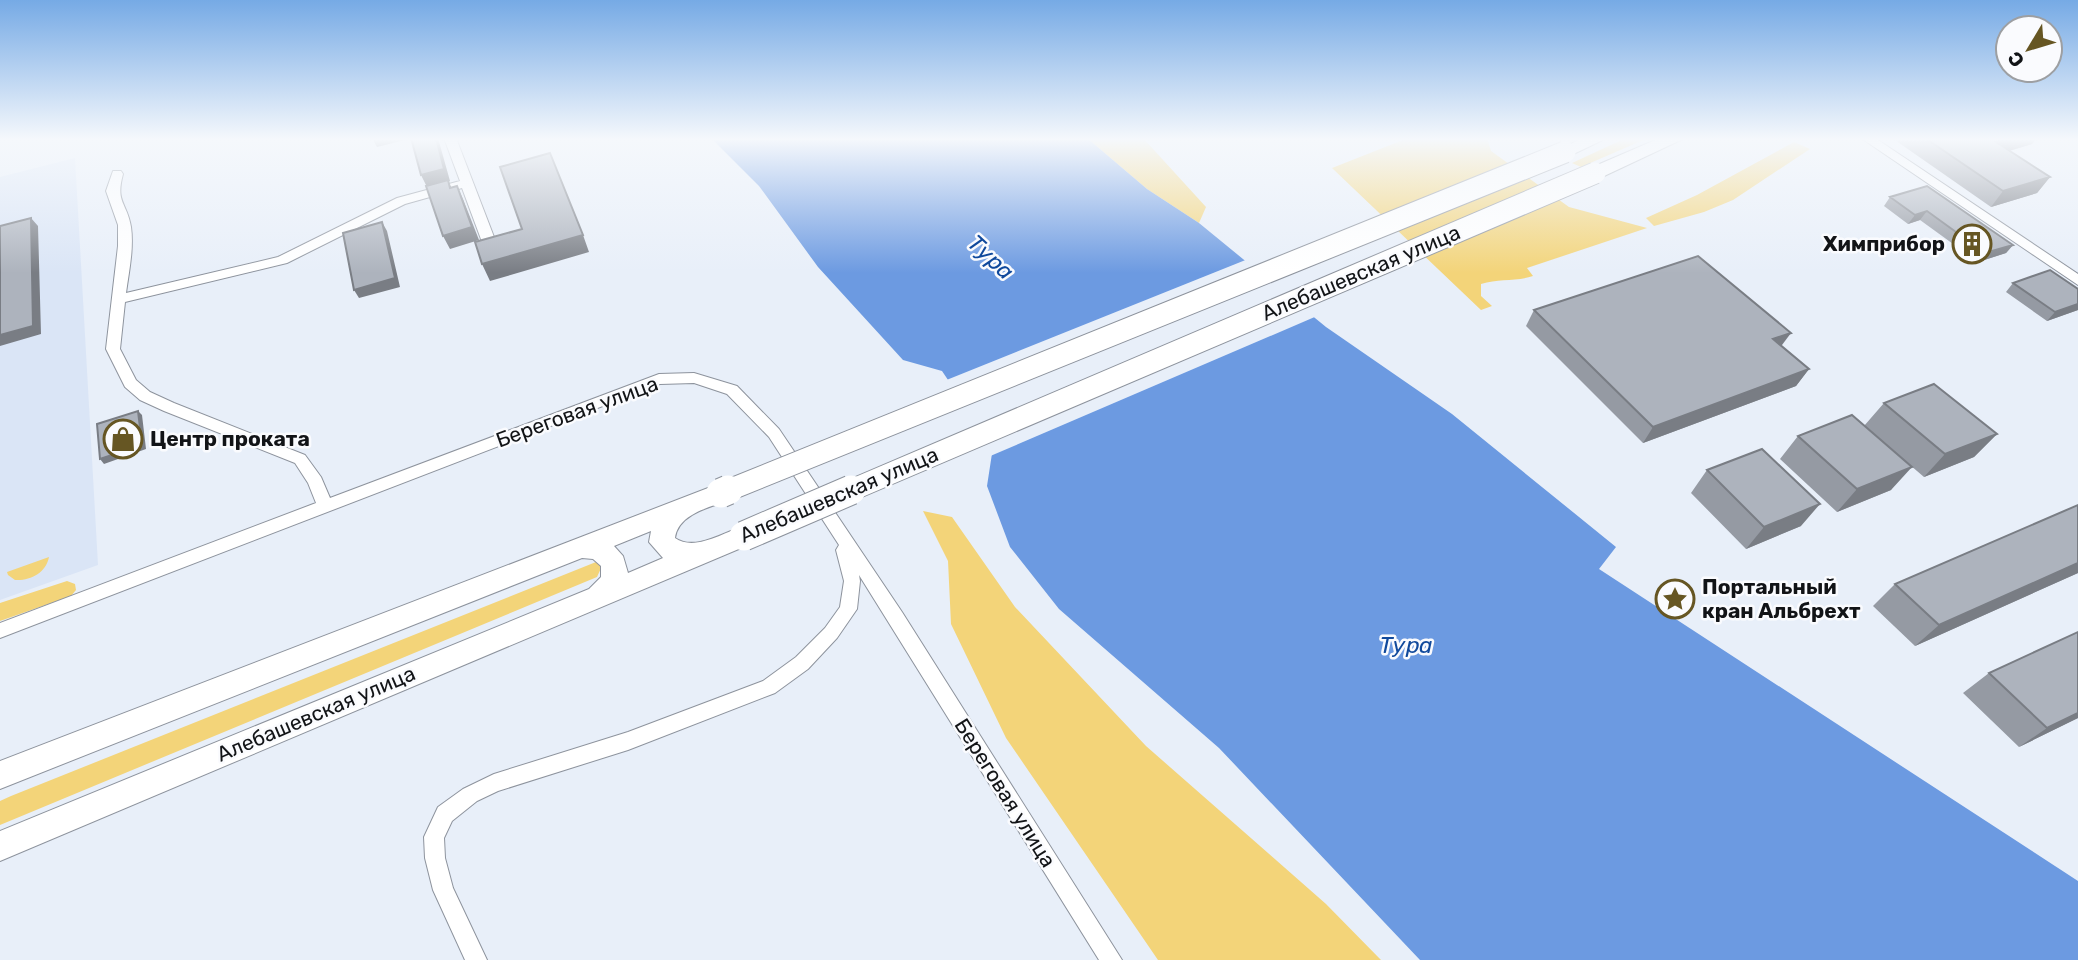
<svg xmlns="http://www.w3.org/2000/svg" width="2078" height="960" font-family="Rubik,sans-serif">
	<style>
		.built { fill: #dae5f6 }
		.green { fill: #f3d479 }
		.water { fill: #6c9ae1 }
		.pier { fill: #e8eff9 }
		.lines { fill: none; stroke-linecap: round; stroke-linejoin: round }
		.minor-casing { stroke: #8d939d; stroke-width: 2 }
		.primary-casing { stroke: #8d939d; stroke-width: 2 }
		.minor { fill: #fff; fill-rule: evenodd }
		.primary { fill: #fff; fill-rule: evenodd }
		.primary-bridge-far1-casing { stroke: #8d939d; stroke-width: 23; stroke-linecap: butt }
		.primary-bridge-casing { stroke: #8d939d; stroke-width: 31; stroke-linecap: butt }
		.primary-bridge-far1 { stroke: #fff; stroke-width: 21 }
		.primary-bridge { stroke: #fff; stroke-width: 29 }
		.wall { fill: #959aa3 }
		.shaded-wall { fill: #797d84 }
		.building { fill: #adb3bd; stroke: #797d84; stroke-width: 2 }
		.labels { text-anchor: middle; stroke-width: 5; stroke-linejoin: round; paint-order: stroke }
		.poi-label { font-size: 21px; font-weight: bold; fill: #121417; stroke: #fafbfe; text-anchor: start }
		.street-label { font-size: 21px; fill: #121417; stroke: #fafbfe }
		.water-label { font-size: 23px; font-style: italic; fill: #10499c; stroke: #fafbfe }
	</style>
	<rect width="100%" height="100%" fill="#e8eff9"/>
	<!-- built -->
	<path class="built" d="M75 158 98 565 0 600V177Z"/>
	<!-- green -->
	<path class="green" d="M1087 138H1143L1206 207 1199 223 1147 189Z
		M1408 138H1487L1491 151 1569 207 1647 228 1527 268 1533 276C1515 282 1499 278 1481 284V296L1492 306 1481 310 1332 168Z
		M1626 138H1648L1581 167 1572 163Z
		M1794 142 1810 149 1733 200 1704 212 1654 226 1646 218 1697 195Z
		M923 511 952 517 1015 607 1146 746 1326 904 1381 960H1158L1006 738 951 624 948 561Z
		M49 557C46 573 30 581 15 580L8 575 7 572Z
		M596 562 602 566 597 577 0 825V801L11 796Z
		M67 581 75 584 76 590 71 596 0 621V603Z"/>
	<!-- water -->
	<path class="water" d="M711 138H1087L1147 189 1199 223 1326 327 1452 414 1616 547 1599 569 2078 881V960H1420L1219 748 1059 609 1010 547 987 486 993 447 942 371 903 360 818 267 759 186Z"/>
	<!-- pier -->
	<path class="pier" d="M1248 259 1317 316 988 457 990 448 944 381Z"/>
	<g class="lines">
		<defs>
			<path id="minor" d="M444 138H456L499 250 497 253 492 254 485 250 462 188 405 204 287 263 125 302 120 349 136 380 150 392 174 403 305 455 321 477 330 498 659 374 694 373 737 386 779 429 902 612 1122 960H1099L859 575 860 581 857 609 837 638 808 669 775 693 628 750 498 791 477 801 452 821 444 838 445 858 453 888 487 960H465L433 890 425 858 424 837 438 807 463 789 494 774 628 732 763 681 796 657 825 628 840 607 844 581 836 550 839 545 769 437 727 394 694 383 660 384 0 638V623L316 503 308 483 295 463 164 411 140 400 125 387 106 349 118 246V225L106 191 113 171H121L123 174C115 203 127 202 131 227 134 248 129 271 126 293L278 257 397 198 460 181Z
				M1861 138H1875L2078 274V285Z"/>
			<path id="primary" d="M1582 138H1607L1565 158 1556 152Z
				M1660 138H1685L1602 177H1588L1585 173 1588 169Z
				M721 483 730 486 733 493 730 500C710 507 678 514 675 538 695 552 724 532 744 526L753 529 757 536 753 543 0 861V831L589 589 601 577V566L593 559 582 558 0 789V761ZM651 531 649 542 663 558 628 573 623 556 614 546Z"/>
		</defs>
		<!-- minor casing -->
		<use href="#minor" class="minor-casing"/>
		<!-- primary casing -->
		<use href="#primary" class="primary-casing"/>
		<!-- minor -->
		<use href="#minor" class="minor"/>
		<!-- primary -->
		<use href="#primary" class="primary"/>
		<defs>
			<path id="primary-bridge-far1" d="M724 492 1565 152
				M847 492 1595 173"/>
			<path id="primary-bridge" d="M721 493 728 490
				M744 536 851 490"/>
		</defs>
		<!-- primary-bridge-far1 casing -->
		<use href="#primary-bridge-far1" class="primary-bridge-far1-casing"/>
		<!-- primary-bridge casing -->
		<use href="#primary-bridge" class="primary-bridge-casing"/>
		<!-- primary-bridge-far1 -->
		<use href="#primary-bridge-far1" class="primary-bridge-far1"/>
		<!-- primary-bridge -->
		<use href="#primary-bridge" class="primary-bridge"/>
	</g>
	<!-- wall -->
	<path class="wall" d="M1892 138H2037L2032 144 2009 151 2050 177 2037 193 1991 207Z
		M1890 197 2013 245 2006 253 1978 262 1920 220 1908 224 1884 206Z
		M2013 283 2078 289V310L2047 321 2006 292Z
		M1534 310 1781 346 1809 369 1796 386 1643 443 1526 326Z
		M1884 403 1997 434 1974 457 1924 477 1903 459 1891 490 1837 512 1780 459 1798 436 1864 426Z
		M1707 470 1801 526 1746 549 1691 493Z
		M2078 505V573L1915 646 1873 606 1895 584Z
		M2078 632V718L2019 747 1963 693 1989 673Z"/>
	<!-- shaded-wall -->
	<path class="shaded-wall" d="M372 138H413L377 147Z
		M436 138H438L450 181H448L454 193 427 187 421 175Z
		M2011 138H2037L2032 144 1985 158 1996 142Z
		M2050 177 2037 193 1991 207 2003 191Z
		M457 186 463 199 479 240 450 249 443 236Z
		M1927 211 1920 220 1908 224 1915 215Z
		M31 218 38 226 41 334 0 346V335Z
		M382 222 387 231 400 287 359 298 354 290Z
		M583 235 589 252 490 281 482 264Z
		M2013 245 2006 253 1978 262 1985 253Z
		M2078 304V310L2047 321 2055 312Z
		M1791 333 1779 349 1773 339Z
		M1809 369 1796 386 1643 443 1653 427Z
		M138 411 142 415 146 449 104 464 100 459Z
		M1997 434 1974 457 1924 477 1945 454Z
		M1912 467 1891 490 1837 512 1857 489Z
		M1820 504 1801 526 1746 549 1764 527Z
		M2078 563V573L1915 646 1939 625Z
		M2078 713V718L2019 747 2047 728Z"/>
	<!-- building -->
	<path class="building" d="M411 138H436L444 169 421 175Z
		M1925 138H2011L1996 142 2050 177 2003 191Z
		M550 153 583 235 482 264 475 242 522 229 500 167Z
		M448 180 450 188 457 186 472 227 443 236 426 186Z
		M1927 186 2013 245 1985 253 1927 211 1915 215 1890 197Z
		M31 218 33 326 0 335V226Z
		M382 222 395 278 354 290 343 233Z
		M1698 256 1791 333 1773 339 1809 369 1653 427 1534 310Z
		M2050 270 2078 289V304L2055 312 2013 283Z
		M1934 384 1997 434 1945 454 1884 403Z
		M138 411 142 445 100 459 97 424Z
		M1852 415 1912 467 1857 489 1798 436Z
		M1762 449 1820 504 1764 527 1707 470Z
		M2078 505V563L1939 625 1895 584Z
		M2078 632V713L2047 728 1989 673Z"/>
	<!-- sky -->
	<linearGradient id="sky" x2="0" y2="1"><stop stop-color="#76aae5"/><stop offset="0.51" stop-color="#f5f8fc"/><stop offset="1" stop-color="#f5f8fc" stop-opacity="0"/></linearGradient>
	<rect width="2078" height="273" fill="url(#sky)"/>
	<!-- icons -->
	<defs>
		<symbol id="building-ring" viewBox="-11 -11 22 22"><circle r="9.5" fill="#fafbfe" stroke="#665623" stroke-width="1.5"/><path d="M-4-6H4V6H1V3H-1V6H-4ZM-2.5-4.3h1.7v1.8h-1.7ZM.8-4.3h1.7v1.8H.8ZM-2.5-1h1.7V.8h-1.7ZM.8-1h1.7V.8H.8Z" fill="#665623"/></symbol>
		<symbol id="shop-ring" viewBox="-11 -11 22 22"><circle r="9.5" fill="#fafbfe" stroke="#665623" stroke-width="1.5"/><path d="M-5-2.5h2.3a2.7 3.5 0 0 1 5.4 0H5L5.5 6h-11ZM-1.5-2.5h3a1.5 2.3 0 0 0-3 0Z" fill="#665623"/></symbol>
		<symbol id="sight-ring" viewBox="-11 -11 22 22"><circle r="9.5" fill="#fafbfe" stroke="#665623" stroke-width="1.5"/><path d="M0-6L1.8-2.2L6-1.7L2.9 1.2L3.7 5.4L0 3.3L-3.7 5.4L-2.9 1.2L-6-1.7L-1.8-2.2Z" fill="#665623"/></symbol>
	</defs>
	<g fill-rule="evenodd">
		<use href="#building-ring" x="1950" y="222" width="44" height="44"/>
		<use href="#shop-ring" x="101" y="417" width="44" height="44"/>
		<use href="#sight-ring" x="1653" y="577" width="44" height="44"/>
	</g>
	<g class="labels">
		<!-- poi labels -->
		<g class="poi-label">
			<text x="1945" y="251" text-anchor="end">Химприбор</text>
			<text x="150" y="446">Центр проката</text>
			<text x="1702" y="594">Портальный<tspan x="1702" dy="24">кран Альбрехт</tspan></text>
		</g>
		<!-- street labels -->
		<g class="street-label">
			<text transform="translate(1361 273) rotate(-23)" y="7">Алебашевская улица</text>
			<text transform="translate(577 412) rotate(-20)" y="7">Береговая улица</text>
			<text transform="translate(839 495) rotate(-23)" y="7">Алебашевская улица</text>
			<text transform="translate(316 714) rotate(-23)" y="7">Алебашевская улица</text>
			<text transform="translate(1005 793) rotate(58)" y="7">Береговая улица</text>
		</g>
		<!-- water labels -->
		<g class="water-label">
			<text transform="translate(991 257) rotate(43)" y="8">Тура</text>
			<text x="1406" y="653">Тура</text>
		</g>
	</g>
	<!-- north arrow -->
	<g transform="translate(2029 49) rotate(232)"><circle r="33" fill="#fafbfe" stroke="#9d9fa2" stroke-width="2"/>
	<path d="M0-5L12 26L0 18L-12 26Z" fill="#665623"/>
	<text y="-10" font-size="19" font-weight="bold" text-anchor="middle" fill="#121417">С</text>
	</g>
</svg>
